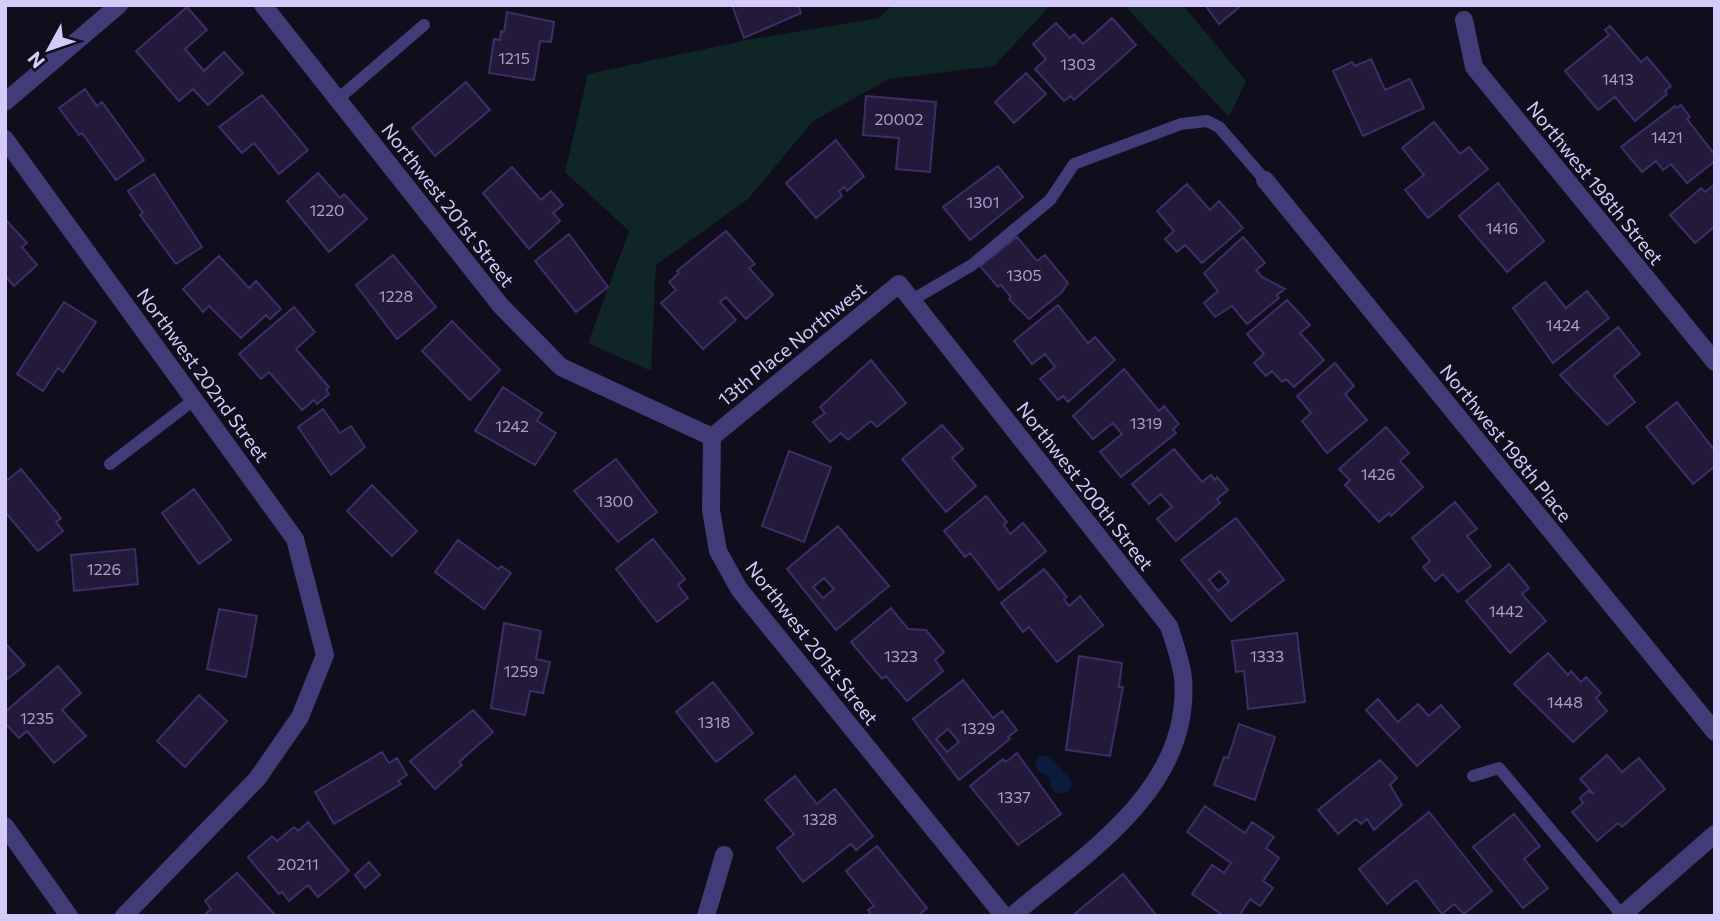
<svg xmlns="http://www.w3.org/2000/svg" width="1720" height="921" font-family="Commissioner,sans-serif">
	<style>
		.green { fill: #102525 }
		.water { fill: #0d1b3a }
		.building { fill: #231a3b; stroke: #3c2e66; stroke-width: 2; fill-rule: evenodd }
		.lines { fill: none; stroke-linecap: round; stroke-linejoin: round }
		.service { stroke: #413b78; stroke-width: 12 }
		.minor { stroke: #413b78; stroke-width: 18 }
		.tertiary { stroke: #413b78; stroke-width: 18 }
		.labels { text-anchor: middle; stroke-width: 7; stroke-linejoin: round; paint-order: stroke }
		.number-label { font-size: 16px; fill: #a89fcb }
		.street-label { font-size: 19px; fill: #d4cbfb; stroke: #100d1c }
	</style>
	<rect width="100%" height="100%" fill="#100d1c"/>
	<!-- green -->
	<path class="green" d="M893 5H1051L994 66 889 79 813 121 748 199 656 265 651 371 588 343 629 231 565 172 588 74 752 39 879 18Z
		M1124 5H1183L1246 81 1229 117Z"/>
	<!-- water -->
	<path class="water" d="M1039 756H1049L1070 778 1072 785 1066 793H1056L1052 790 1049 777 1038 771 1035 762Z"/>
	<!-- building -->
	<path class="building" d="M732 5H804L799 7 801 13 744 38Z
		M1205 5H1242L1219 24Z
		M187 7 207 30 185 49 204 71 224 52 243 73 208 105 193 89 179 101 136 51Z
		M507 12 554 22 551 42 540 41 534 80 489 73 494 39 500 40 501 31 504 32Z
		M1112 18 1136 45 1074 100 1071 96 1064 101 1035 69 1046 59 1033 44 1056 23 1070 38 1074 34 1083 44Z
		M1610 26 1641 62 1647 57 1671 86 1665 91 1667 94 1635 121 1615 97 1598 110 1565 71 1609 35 1605 30Z
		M1371 59 1385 90 1410 79 1424 108 1363 136 1333 71 1352 62 1355 66Z
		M1026 73 1046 94 1014 123 995 102Z
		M466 82 490 110 435 156 412 128Z
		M85 89 97 106 102 102 144 160 116 180 82 133 79 135 59 108Z
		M262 95 308 150 279 174 254 143 242 153 219 127Z
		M866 96 936 102 930 172 896 169 899 138 863 135Z
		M1681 105 1690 117 1687 119 1715 155V161L1687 183 1671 164 1663 170 1656 161 1642 172 1621 147 1675 106 1677 108Z
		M1434 122 1460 154 1469 147 1488 169 1428 218 1405 190 1424 175 1402 148Z
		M836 140 864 176 847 191 844 187 839 191 842 196 816 218 786 183Z
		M998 166 1023 197 970 240 943 207Z
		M512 167 541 200 551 191 563 205 553 213 560 221 529 249 483 193Z
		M318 173 340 198 344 194 367 219 329 252 287 201Z
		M154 174 202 247 176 264 140 215 143 213 128 191Z
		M1498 183 1544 241 1507 272 1459 216Z
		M1187 184 1210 210 1219 201 1243 228 1202 263 1185 245 1177 252 1165 239 1174 231 1157 211Z
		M1715 184V226L1695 243 1670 215 1701 188 1705 192Z
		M5 219 27 243 22 247 37 265 14 286 5 276Z
		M726 231 755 264 749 268 773 295 746 319 726 297 720 302 736 320 703 349 661 303 676 290 669 282 679 273 677 271Z
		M569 234 608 287 576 312 535 261Z
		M1017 237 1037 261 1045 255 1068 283 1062 292 1029 319 1009 299 1011 297 1001 285 998 287 980 266Z
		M1243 237 1265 263 1256 270 1262 277 1285 289 1277 295 1279 298 1247 324 1232 306 1215 317 1204 303 1218 291 1204 273Z
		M393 255 436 307 397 339 356 285Z
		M219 256 249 288 256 281 281 309 270 319 266 315 241 338 209 306 203 312 183 289Z
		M1545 282 1566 308 1587 291 1609 318 1553 363 1513 308Z
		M1287 300 1310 325 1300 333 1324 360 1294 387 1286 379 1282 382 1272 371 1266 376 1254 363 1264 354 1247 334Z
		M64 302 96 322 63 372 58 368 43 391 17 374Z
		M1058 305 1088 343 1095 337 1115 360 1068 402 1063 396 1058 400 1040 379 1055 367 1045 354 1032 364 1014 341Z
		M294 307 315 332 296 349 329 387 326 390 329 394 317 404 314 400 302 410 269 372 261 379 239 354Z
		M452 321 500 370 470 400 422 351Z
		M1618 327 1640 354 1614 376 1635 402 1607 425 1560 375Z
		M871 360 906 403 877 427 871 421 848 440 841 433 830 442 813 422 825 413 820 407Z
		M1335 363 1354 386 1345 394 1367 420 1327 453 1302 421 1311 413 1297 396Z
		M1124 369 1159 411 1164 406 1179 424 1173 429 1176 433 1121 477 1100 452 1122 434 1113 423 1093 439 1073 416Z
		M503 387 542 413 537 421 556 433 535 465 475 431Z
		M1677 402 1715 451V466L1693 484 1646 427Z
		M323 409 340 433 351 426 365 447 331 475 298 427Z
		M942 425 963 449 952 458 976 486 946 512 902 459Z
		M1386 427 1409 453 1400 461 1423 487 1391 516 1389 513 1379 522 1345 485 1350 480 1339 469Z
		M1174 449 1202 482 1211 475 1215 480 1217 477 1228 490 1217 499 1220 503 1176 541 1157 519 1172 507 1161 494 1149 504 1132 484Z
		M789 451 831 467 804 542 762 526Z
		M616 459 657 512 618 542 574 491Z
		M21 469 61 518 56 522 63 531 38 551 5 512V482Z
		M372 485 417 531 392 556 347 511Z
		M194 489 231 540 199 564 162 513Z
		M986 496 1007 522 1004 525 1010 534 1023 523 1046 551 999 590 970 553 965 557 944 531Z
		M1455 502 1477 529 1467 536 1491 566 1458 592 1443 574 1435 581 1423 567 1430 561 1412 538Z
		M1236 518 1284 580 1231 621 1181 560ZM1220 571 1229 582 1218 591 1209 580Z
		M838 526 889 586 836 630 787 569ZM824 578 834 589 823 598 813 587Z
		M653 539 685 579 678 585 688 598 657 622 616 569Z
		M458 540 498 569 501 566 511 573 484 609 435 572Z
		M135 549 138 584 74 591 71 555Z
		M1509 564 1529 588 1522 594 1546 621 1510 653 1466 601Z
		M1044 569 1067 597 1064 599 1069 606 1080 596 1103 625 1057 662 1029 627 1023 632 1001 603Z
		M891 608 908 629 926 630 944 652 935 660 943 671 907 701 886 676 882 679 851 642Z
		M219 609 257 616 246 677 207 669Z
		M504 623 541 631 536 659 550 662 543 693 530 691 525 715 491 708Z
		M1297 633 1305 702 1248 709 1244 671 1236 672 1232 641Z
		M5 643 25 665 5 681Z
		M1548 653 1568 675 1571 671 1581 682 1586 677 1601 693 1596 698 1607 711 1573 742 1514 684Z
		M1079 656 1122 663 1119 687H1123L1110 756 1066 750Z
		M58 666 81 693 62 710 86 736 54 763 27 731 19 738 5 723V712Z
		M963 680 993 718 1002 711 1017 730 1008 737 1010 739 959 780 913 719ZM948 729 959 742 947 752 936 739Z
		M713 682 753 733 716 762 676 712Z
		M199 695 227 721 185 767 157 741Z
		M1378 699 1398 722 1418 704 1429 716 1441 705 1460 727 1417 766 1366 710Z
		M473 710 493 732 459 762 462 765 435 789 410 761Z
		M1239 724 1275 737 1255 800 1214 785 1224 757 1228 758Z
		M382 752 389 763 397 758 407 775 398 781 401 784 334 824 315 792Z
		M1017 753 1061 814 1018 845 970 786 1003 759 1006 762Z
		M1607 755 1622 772 1639 758 1665 789 1622 827 1618 823 1597 841 1572 812 1583 803 1580 798 1588 791 1594 794 1580 779Z
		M1380 760 1397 778 1390 785 1402 805 1374 830 1367 819 1361 824 1356 819 1338 834 1318 810Z
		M795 776 817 804 835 789 873 836 856 850 851 844 803 882 777 848 794 834 765 800Z
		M1205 806 1245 833 1252 822 1274 837 1266 848 1279 858 1263 881 1273 888 1260 906 1250 899 1239 916H1224L1192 894 1212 865 1224 873 1231 863 1187 832Z
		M1429 812 1492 891 1464 914 1454 904 1442 914 1416 880 1387 904 1359 869Z
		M1514 814 1540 846 1524 859 1548 888 1523 908 1473 847Z
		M308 822 349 871 318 897 308 885 289 901 282 892 279 894 248 857 272 836 277 841 294 827 298 831Z
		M877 846 927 908 918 916H872L868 910 874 906 846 871Z
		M369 862 380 875 365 888 355 875Z
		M237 873 276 916H203L211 909 205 901Z
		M1123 874 1157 916H1072Z"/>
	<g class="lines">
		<!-- service -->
		<path class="service" d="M338 99 424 25
			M912 300 972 265 1050 200 1074 164 1181 124 1207 121 1219 127 1265 180
			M110 464 195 399
			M1473 776 1499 768 1622 915"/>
		<!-- minor -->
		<path class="minor" d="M263 5 501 306 561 367 712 437 711 510 718 551 739 589 1004 916
			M1464 20 1474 67 1715 362
			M5 102 119 5
			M5 139 295 539 325 655 300 717 257 779 124 916
			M1265 180 1715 732
			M712 437 899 284 1169 626C1174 642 1181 661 1183 678 1192 789 1086 853 1012 916
			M5 826 69 916
			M706 916 724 855"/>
		<!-- tertiary -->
		<path class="tertiary" d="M1621 916 1715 834"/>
	</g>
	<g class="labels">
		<!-- number labels -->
		<g class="number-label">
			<text x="514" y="64">1215</text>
			<text x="1078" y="70">1303</text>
			<text x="1618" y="85">1413</text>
			<text x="899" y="125">20002</text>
			<text x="1667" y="143">1421</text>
			<text x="983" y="208">1301</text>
			<text x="327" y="216">1220</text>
			<text x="1502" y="234">1416</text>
			<text x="1024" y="281">1305</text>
			<text x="396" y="302">1228</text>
			<text x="1563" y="331">1424</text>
			<text x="1146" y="429">1319</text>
			<text x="512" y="432">1242</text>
			<text x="1378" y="480">1426</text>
			<text x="615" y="507">1300</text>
			<text x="104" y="575">1226</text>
			<text x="1506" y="617">1442</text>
			<text x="901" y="662">1323</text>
			<text x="1267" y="662">1333</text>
			<text x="521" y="677">1259</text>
			<text x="1565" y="708">1448</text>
			<text x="37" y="724">1235</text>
			<text x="714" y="728">1318</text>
			<text x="978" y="734">1329</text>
			<text x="1014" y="803">1337</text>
			<text x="820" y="825">1328</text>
			<text x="298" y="870">20211</text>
		</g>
		<!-- street labels -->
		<g class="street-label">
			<text transform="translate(1595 183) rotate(51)" y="7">Northwest 198th Street</text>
			<text transform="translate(448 205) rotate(52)" y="7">Northwest 201st Street</text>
			<text transform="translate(792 344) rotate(-39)" y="7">13th Place Northwest</text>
			<text transform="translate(203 375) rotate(54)" y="7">Northwest 202nd Street</text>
			<text transform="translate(1506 443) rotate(51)" y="7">Northwest 198th Place</text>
			<text transform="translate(1085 486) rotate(52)" y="7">Northwest 200th Street</text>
			<text transform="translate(812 643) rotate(52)" y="7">Northwest 201st Street</text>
		</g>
	</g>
	<!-- border -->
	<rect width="1720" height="921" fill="none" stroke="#d4cbfb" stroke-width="14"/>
	<!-- north arrow -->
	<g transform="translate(49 49) rotate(230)" stroke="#100d1c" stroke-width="5" paint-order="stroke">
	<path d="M0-5L12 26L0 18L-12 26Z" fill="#d4cbfb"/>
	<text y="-10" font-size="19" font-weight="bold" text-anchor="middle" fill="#d4cbfb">N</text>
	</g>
</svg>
